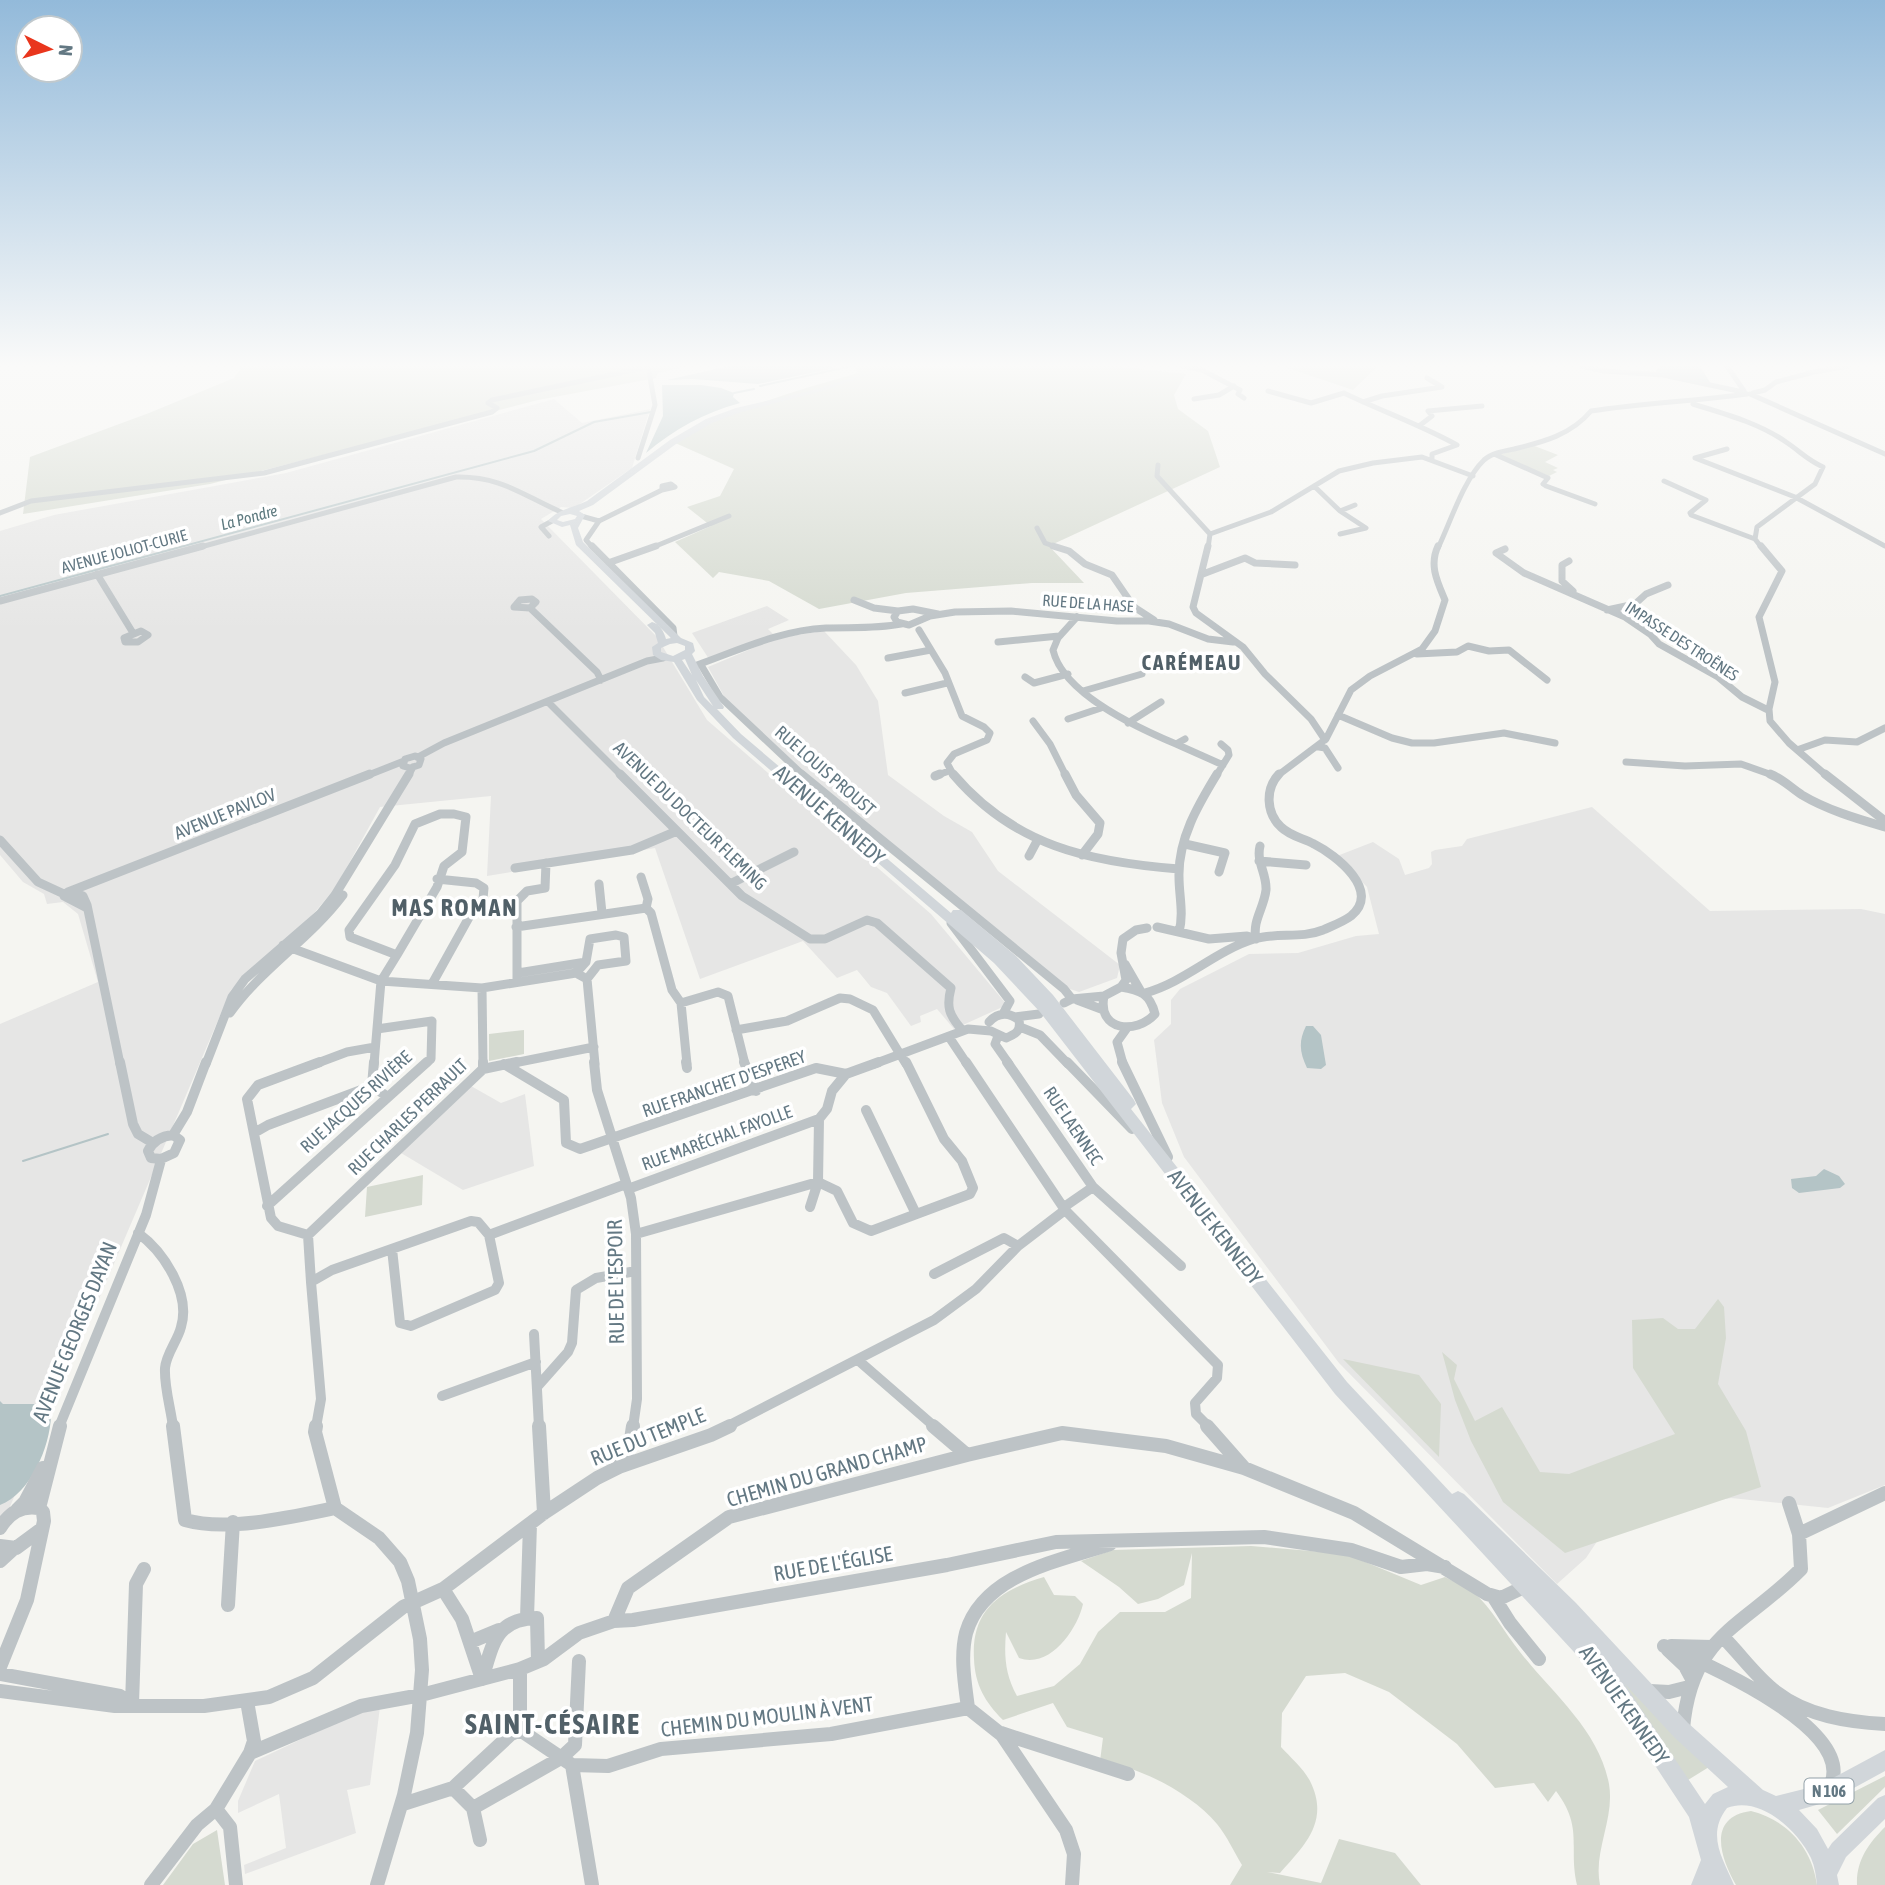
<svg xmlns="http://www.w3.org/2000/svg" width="1885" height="1885" font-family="'Asap Condensed',sans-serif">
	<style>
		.built { fill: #e6e6e5 }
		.green { fill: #d5dad0 }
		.water { fill: #b4c4c6 }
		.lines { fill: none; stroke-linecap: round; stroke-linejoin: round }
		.stream { stroke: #b4c4c6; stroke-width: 2 }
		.minor-far4 { stroke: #bdc3c6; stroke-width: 5 }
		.minor-far3 { stroke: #bdc3c6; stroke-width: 7 }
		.minor-far2 { stroke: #bdc3c6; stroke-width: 9 }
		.minor-far1 { stroke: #bdc3c6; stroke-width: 10 }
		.minor { stroke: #bdc3c6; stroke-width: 14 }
		.major { fill: #d1d6da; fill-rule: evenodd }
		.labels { text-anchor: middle; stroke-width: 7; stroke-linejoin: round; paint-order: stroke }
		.far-water-label { font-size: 16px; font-style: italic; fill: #5f7b80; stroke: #fff }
		.far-street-label { font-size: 16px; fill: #637883; stroke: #fff }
		.shield { fill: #fff; stroke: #92a0a8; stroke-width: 2 }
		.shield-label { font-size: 16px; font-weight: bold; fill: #637883 }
		.street-label { font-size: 18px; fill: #637883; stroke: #fff }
		.far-district-label { font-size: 21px; font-weight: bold; letter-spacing: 2px; fill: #516068; stroke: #fff }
		.near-street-label { font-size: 21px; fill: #637883; stroke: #fff }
		.district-label { font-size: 24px; font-weight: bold; letter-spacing: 2px; fill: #516068; stroke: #fff }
		.near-district-label { font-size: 28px; font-weight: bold; letter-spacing: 2px; fill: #516068; stroke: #fff }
	</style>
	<rect width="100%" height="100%" fill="#f5f5f1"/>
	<!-- built -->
	<path class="built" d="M554 399 582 423 650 409 632 468 574 508 561 507 541 519 657 637 707 720 931 914 1007 1005 954 1029 937 1009 920 1016 921 1022 911 1026 887 993 871 987 857 970 837 978 803 941 700 979 655 848 487 876 491 796 380 807 336 887 315 912 231 990 0 1530V1024L98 982 78 914 63 902 47 904 44 894 23 882 0 855V531L54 515 286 473Z
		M767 606 789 620 768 629 773 634 709 659 692 633Z
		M824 631 856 665 878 701 888 775 944 816 972 832 998 871 1120 965 1117 978 1079 992 1067 988 789 760 725 698 708 667 777 638Z
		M1592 807 1710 911 1861 909 1885 914V1485L1828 1508 1731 1498 1612 1519 1586 1558 1557 1584 1339 1363 1184 1157 1162 1103 1154 1040 1171 1024V1000L1180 989 1249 954 1298 953 1356 936 1379 934 1367 887 1337 856 1373 842 1399 859 1405 875 1429 868 1432 864 1431 852 1435 850 1462 846 1467 839Z
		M471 1086 501 1103 525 1094 534 1166 463 1190 401 1153Z
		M380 1707 370 1785 347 1790 356 1833 245 1874 244 1865 286 1848 279 1794 238 1813V1801L255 1761 361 1711Z"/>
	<!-- green -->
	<path class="green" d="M242 366H688L658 373 656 378 538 400 210 484 23 514 30 457 149 413 234 378Z
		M853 366H1113L1186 374 1174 395 1178 409 1208 431 1220 467 1049 546 1084 583H1032L906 593 819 609 769 581 719 572 713 578 675 542 711 526 687 507 720 496 734 469 673 442C732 409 794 391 858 373Z
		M1282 366H1378L1353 390Z
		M1532 445 1558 455 1545 462 1558 468 1553 470 1557 472 1549 476 1498 455Z
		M524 1030V1054L489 1061V1034Z
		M423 1175 422 1205 365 1217 367 1187Z
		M1718 1299 1724 1307 1726 1338 1718 1384 1746 1431 1761 1487 1565 1553 1503 1502 1471 1441 1455 1400 1442 1352 1457 1365 1454 1379 1475 1421 1502 1407 1540 1472 1569 1474 1675 1434 1633 1368 1632 1320 1663 1318 1678 1329H1695Z
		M1343 1359 1419 1375 1441 1404 1439 1457Z
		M1251 1546 1346 1554 1421 1585 1445 1577C1454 1582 1465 1586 1473 1592 1492 1608 1504 1632 1520 1652 1552 1693 1599 1730 1609 1784 1615 1819 1593 1851 1600 1885H1577C1568 1847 1584 1828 1556 1791L1548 1802 1534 1783 1495 1788 1457 1744 1389 1692 1345 1673 1306 1676 1282 1713 1281 1747C1290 1757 1304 1769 1310 1781 1330 1821 1305 1845 1280 1873L1267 1872 1321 1883 1339 1839 1395 1853 1421 1885H1230L1242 1865C1234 1852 1227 1836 1217 1824 1191 1793 1140 1767 1100 1761L1103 1738 1067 1727 1053 1703 1003 1720C985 1702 975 1685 974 1659 971 1610 1000 1590 1044 1577L1054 1595 1075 1596 1083 1604C1077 1630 1050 1669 1019 1658L1006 1632C1004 1656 1005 1674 1017 1696L1054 1686 1080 1664 1098 1632 1120 1612H1165L1191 1598 1192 1553 1184 1585 1158 1599 1138 1604 1119 1587 1081 1561 1113 1550Z
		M1576 1625 1709 1767 1688 1780Z
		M1885 1776V1787L1837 1834 1818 1810Z
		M1751 1811C1787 1820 1812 1848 1817 1885H1736C1720 1857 1707 1817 1751 1811Z
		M1885 1827V1885H1857C1856 1861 1868 1844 1885 1827Z
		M217 1830 225 1885H163L193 1844Z"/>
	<!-- water -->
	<path class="water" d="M729 366H830L835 368 758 384 693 379 667 380Z
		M1662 366H1700L1711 384 1655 371Z
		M662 385H701L721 388 734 393 733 397 740 403C703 413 675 429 646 453L663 416Z
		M1306 1026H1313L1321 1035 1326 1065 1321 1069 1307 1068C1300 1053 1298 1042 1306 1026Z
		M1824 1169 1839 1176 1845 1184 1840 1188 1799 1193 1792 1188 1791 1179 1816 1176Z
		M0 1401 3 1404H38L44 1409 43 1416H51C50 1447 30 1494 0 1505Z"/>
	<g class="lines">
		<!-- stream -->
		<path class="stream" d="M760 386 852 366
			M734 393 754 389
			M0 596 534 451 594 422 651 412
			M23 1161 108 1134"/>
		<!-- minor-far4 -->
		<path class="minor-far4" d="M1183 366 1202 370 1240 390 1238 394 1244 398
			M1581 366 1604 371 1663 375 1743 392
			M1727 366 1744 391
			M1808 373 1849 366
			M1268 391 1311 403 1344 393C1381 411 1421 425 1457 445L1432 454V459
			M1753 393 1765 390 1776 382 1814 372
			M1750 394 1885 454
			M1194 399 1219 395 1234 386
			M1363 402 1382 396 1442 387 1427 378
			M1693 404C1725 414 1759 423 1786 442 1801 452 1806 459 1823 467L1815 484 1757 527 1755 539 1762 548
			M1419 426 1432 416 1428 411 1482 406
			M1727 449 1695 458 1795 497 1885 546
			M1494 454 1548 478 1543 484 1546 486 1595 504
			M638 458 655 405 648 366
			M1158 465 1157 476 1210 534
			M1664 481 1706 500 1690 513 1691 515 1755 539
			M671 484 675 487 662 490V486Z
			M1314 486 1340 511 1355 505
			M1340 511 1366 528 1340 534
			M0 513 31 501 264 473 492 412 497 408 488 403 492 400 648 367
			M581 516 599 521 662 490
			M1037 528 1045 543 1059 548
			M549 536 541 527 552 521
			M197 548 456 477C501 476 522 495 561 512
			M593 548 586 540 599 521
			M651 548 729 516
			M1208 548 1210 534 1271 512 1339 471 1373 463 1422 457 1473 476
			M1438 548C1450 523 1464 479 1484 460 1492 453 1504 451 1514 449 1543 442 1571 435 1591 411 1643 403 1695 401 1747 394"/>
		<!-- minor-far3 -->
		<path class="minor-far3" d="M592 546 673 628 674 636
			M1053 546 1069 551 1085 564 1112 575 1134 607 1154 620
			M1208 546 1193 607 1196 613 1243 647 1265 674 1311 719 1325 740
			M1761 546 1782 571 1759 617 1775 682 1769 709 1770 721 1789 743 1827 776
			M1505 549 1496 553 1524 573 1625 617 1650 634 1659 644 1718 677 1742 697 1768 710
			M1569 561 1562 565V581L1573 591
			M608 563 656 546
			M97 574 133 633
			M1203 574 1245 558 1255 563 1295 565
			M532 599 536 602 530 608 514 607 520 600Z
			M854 600 874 608 898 611
			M0 601 203 546
			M530 608 597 672 601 680
			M1607 610 1635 604 1646 594 1668 585
			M938 614 913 609 898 611 894 617 897 622 909 625 930 616 955 612 1011 611 1117 621H1149L1169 624 1208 639 1233 642
			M1077 617 1058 638 1053 650C1063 694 1138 728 1176 744L1185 739
			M919 630 945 673 962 716 984 727 990 733 987 740 954 754 947 763 954 776
			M141 631 148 635 138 642H125L124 638Z
			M998 642 1059 636
			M1417 654 1457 652 1468 646 1489 651 1509 650 1547 680
			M888 658 931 650
			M697 665C739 650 781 630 826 628 852 627 875 629 901 624
			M701 665 720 697 804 776
			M1025 677 1034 683 1068 674
			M1083 691 1142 674
			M905 693 947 683
			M548 702 622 776
			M1338 715 1392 738 1412 743H1434L1504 733 1555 743
			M1068 719 1101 708
			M1033 721 1050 744 1066 776
			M1128 723 1161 702
			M1176 744 1223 765
			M1319 747 1325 748 1338 768
			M1797 750 1825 740 1857 742 1885 728
			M415 756 421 759 419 765 410 768 403 766 405 759Z
			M418 757 444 743 647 661 663 658
			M1626 762 1685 766 1741 764 1775 776
			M366 776 404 761
			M408 776 413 767
			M935 776 949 771
			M1216 776 1229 755 1228 750 1221 744
			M1277 776 1326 739 1351 690 1370 676 1422 649 1435 631 1445 600C1437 581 1429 565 1438 546"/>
		<!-- minor-far2 -->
		<path class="minor-far2" d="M620 774 742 896 810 939H825L867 920 877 923 951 988C946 1007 949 1015 962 1030
			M801 774 1064 989 1072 999
			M953 774C1014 846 1089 862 1179 869
			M1065 774 1076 795 1100 823 1098 834 1082 855
			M1770 774C1783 779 1791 788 1802 795 1827 810 1858 819 1885 827
			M1825 774 1885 821
			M935 776 940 774
			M440 814H454L466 817 462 852 444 866 437 887 397 955 350 937 349 930 395 865 415 824Z
			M0 840 38 882 64 894
			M1185 844 1225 853 1219 872
			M1029 856 1037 841
			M1259 861 1306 865
			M515 868 632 850 677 831
			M641 877 648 899 646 908
			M437 879 476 883 484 888 483 899 472 912
			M599 884 602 913
			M730 884 794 852
			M72 892 83 896 87 905 120 1064
			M64 896 68 892 370 774
			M64 896 87 908
			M951 923 1010 1001 1003 1014
			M516 927 646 908 651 913 672 990 681 1003 687 1064
			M1157 927 1209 939 1247 936 1254 938
			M1179 932C1184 913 1179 896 1179 877 1178 839 1198 805 1217 774
			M1256 939C1252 921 1264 908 1266 890 1267 874 1256 862 1260 846
			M283 945 381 981 482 988 576 973 587 979 595 1064
			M1125 964 1140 990
			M518 973 586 962
			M576 973 586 962 590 939 616 935 624 937 626 961 598 965 587 979
			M517 982V901L527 891 545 888 546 863
			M432 984 472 912 517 907
			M1121 987C1141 990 1150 994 1155 1014 1136 1035 1097 1031 1104 996Z
			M1121 987 1126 980 1121 953 1123 939 1136 930 1147 928
			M482 988 483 1064
			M1145 993C1185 982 1215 951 1254 939 1277 932 1301 939 1323 930 1332 926 1343 922 1351 916 1382 891 1336 855 1314 844 1303 838 1290 836 1281 827 1266 813 1265 789 1279 774
			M1077 1000 1101 1009
			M681 1003 718 992 728 996 745 1064
			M1064 1003 1072 999 1104 996
			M230 1013C262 968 310 939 343 895
			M1015 1017 1039 1014
			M1020 1027 1040 1035 1068 1064
			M377 1029 432 1021 431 1059 425 1064
			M736 1030 787 1021 840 998 850 999 873 1010 906 1064
			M998 1036 995 1044 1009 1064
			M949 1037 967 1064
			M206 1064 232 997 245 979 320 914 335 895 409 774
			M315 1064 347 1052 375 1047
			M374 1064 381 981 397 955
			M509 1064 594 1047
			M874 1064 968 1029 991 1031 1006 1038C1016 1034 1021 1031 1019 1020 1009 1012 998 1012 989 1022
			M1123 1064 1117 1042 1127 1028"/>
		<!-- minor-far1 -->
		<path class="minor-far1" d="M120 1062 133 1124 138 1134 153 1143
			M374 1062 372 1086 388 1097
			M483 1062V1069
			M594 1062 597 1090 631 1198 636 1234 637 1399 633 1427
			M686 1062 687 1068
			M744 1062 756 1091
			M966 1062 1065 1210 1218 1365 1217 1378 1195 1403 1196 1414 1209 1427
			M1007 1062 1093 1187 1181 1266
			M1067 1062 1132 1129
			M1122 1062 1168 1157
			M504 1064 564 1100 566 1143 580 1149 816 1068 846 1074
			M866 1110 916 1214
			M254 1133 268 1125 372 1086
			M173 1135 187 1112 206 1062
			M173 1135 180 1140 174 1153 161 1159 151 1158 148 1151C153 1141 161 1136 173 1135Z
			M628 1189 819 1119
			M267 1206 427 1062
			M810 1207 818 1182 819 1119 827 1109 832 1091 846 1074 879 1062
			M1064 1207 1093 1187
			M138 1233C164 1252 191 1294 181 1327 178 1340 166 1354 165 1368 164 1387 171 1409 173 1427
			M636 1234 818 1182 837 1191 853 1223 871 1231 970 1194 973 1188 962 1161 944 1139 906 1062
			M308 1235 278 1226 271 1218 247 1099 258 1085 320 1062
			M392 1249 400 1323 411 1326 495 1290 499 1283 489 1235
			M934 1274 1004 1238 1018 1246
			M311 1282 308 1235 483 1069 517 1062
			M534 1334 539 1427
			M859 1361 935 1427
			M537 1387 568 1352 572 1343 576 1290 596 1278 636 1271
			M442 1396 536 1362
			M59 1427 146 1215 161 1160
			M316 1427 321 1399 311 1282 332 1270 471 1221 478 1222 489 1235 626 1184
			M726 1427 934 1320 976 1289 1018 1246 1065 1210"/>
		<!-- minor -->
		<path class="minor" d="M173 1426 185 1520C227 1532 292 1517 335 1508L379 1538 400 1562 408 1581 420 1639 422 1670 417 1733 404 1795 377 1885
			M316 1426 315 1432 335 1508
			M539 1426 544 1513
			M933 1426 967 1455 1062 1433 1166 1446 1244 1468 1354 1513 1487 1594 1501 1598 1526 1586
			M1207 1426 1244 1468
			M619 1467 630 1446 633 1426
			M39 1508 60 1426
			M17 1510 25 1502 43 1468
			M0 1528C9 1513 21 1505 39 1508
			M1799 1534 1885 1493
			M0 1546 16 1548 39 1531
			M0 1561 12 1550
			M443 1589 462 1619 482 1679
			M1493 1596 1510 1623 1539 1659
			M228 1605 233 1522
			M527 1618 530 1524
			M614 1621 628 1588 729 1517 967 1455
			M1723 1637C1741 1655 1756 1677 1776 1692 1807 1716 1848 1722 1885 1724
			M470 1642 499 1630
			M1664 1646C1702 1662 1862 1730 1829 1788
			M1671 1646 1712 1647
			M1668 1650 1685 1666 1692 1679
			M0 1667 27 1600 44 1521 43 1512 39 1508
			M0 1674 120 1696 132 1704
			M482 1679C493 1644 495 1619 537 1618L538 1661
			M0 1691 115 1706H204L269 1697 313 1678 403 1607 443 1589 544 1513 597 1478 619 1467 711 1435 730 1426
			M1650 1691 1669 1692 1689 1687
			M132 1704 136 1584 144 1569
			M1683 1729C1691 1634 1744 1627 1801 1569L1799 1534 1789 1503
			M520 1730 572 1765 592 1885
			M1001 1733 1128 1774
			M250 1753 361 1706 421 1695 520 1669 544 1659 579 1633 614 1621 633 1620 947 1565 1056 1542 1264 1537 1351 1550 1401 1567 1427 1564 1445 1567
			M572 1765 608 1766 661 1749 831 1734 968 1708
			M453 1788 473 1808 480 1840
			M403 1804 453 1788 511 1734 520 1730V1669
			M473 1808 561 1758 575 1745 579 1661
			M216 1809 230 1827 236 1885
			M151 1885 197 1825 216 1809 250 1753 254 1741 247 1701
			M1072 1885 1074 1854 1066 1830 1002 1735 968 1708C965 1684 960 1657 966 1633 983 1574 1059 1561 1110 1544"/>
		<!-- major -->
		<path class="major" d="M887 366H896L822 391 741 412 712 423 676 444 593 505 579 511 585 515 578 528 583 542 681 638 693 643 695 651 692 654 703 676 724 707 723 709H717L741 734 951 913 953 910H961L1016 956 1053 995 1134 1100 1136 1104 1131 1109 1347 1382 1452 1494 1458 1491 1464 1494 1576 1603 1688 1723 1763 1790 1776 1796 1820 1785 1885 1750V1771L1830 1801 1799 1810 1817 1829 1828 1849 1832 1843 1878 1798 1885 1795V1819L1846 1857 1837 1875 1839 1885H1817C1816 1876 1815 1867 1811 1858 1798 1831 1760 1795 1727 1808 1706 1835 1723 1859 1734 1885H1691L1701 1860 1689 1817 1606 1691 1586 1665 1335 1394 1040 1012 994 963 733 738 697 700 674 662 661 660 653 655 652 647 658 643 655 633 647 625 652 622C660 624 664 632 666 639L671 638 576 545 570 525 562 527 548 521C558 509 573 508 587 501L670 440 706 419 736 408 818 389ZM570 514 577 516 575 519 563 522 557 520 561 516ZM677 643 685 646V650L673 656 661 652V648L670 644ZM685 659 692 675 682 660ZM696 680 713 706 704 697ZM1624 1683 1674 1737 1728 1787 1713 1794 1705 1804Z"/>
	</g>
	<!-- sky -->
	<linearGradient id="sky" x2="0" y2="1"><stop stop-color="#93bada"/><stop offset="0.58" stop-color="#fafaf9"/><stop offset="1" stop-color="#fafaf9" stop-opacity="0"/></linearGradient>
	<rect width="1885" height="630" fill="url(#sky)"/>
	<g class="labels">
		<!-- far-water labels -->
		<g class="far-water-label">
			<text transform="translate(249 517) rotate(-15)" y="6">La Pondre</text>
		</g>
		<!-- far-street labels -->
		<g class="far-street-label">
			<text transform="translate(124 551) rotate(-15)" y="6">AVENUE JOLIOT-CURIE</text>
			<text transform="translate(1088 603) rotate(4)" y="6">RUE DE LA HASE</text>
			<text transform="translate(1682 641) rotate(33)" y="6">IMPASSE DES TROËNES</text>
		</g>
		<!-- shield labels -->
		<rect class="shield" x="1804.5" y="1778.5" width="49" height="25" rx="5"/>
		<g class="shield-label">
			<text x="1829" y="1797">N 106</text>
		</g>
		<!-- street labels -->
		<g class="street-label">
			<text transform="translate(825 771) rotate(41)" y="6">RUE LOUIS PROUST</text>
			<text transform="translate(225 814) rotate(-22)" y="6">AVENUE PAVLOV</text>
			<text transform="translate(690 816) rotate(44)" y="6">AVENUE DU DOCTEUR FLEMING</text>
			<text transform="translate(724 1084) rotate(-19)" y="6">RUE FRANCHET D'ESPEREY</text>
			<text transform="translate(356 1102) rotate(-42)" y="6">RUE JACQUES RIVIÈRE</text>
			<text transform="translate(408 1117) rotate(-44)" y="6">RUE CHARLES PERRAULT</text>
			<text transform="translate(1073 1126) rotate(56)" y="6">RUE LAENNEC</text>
			<text transform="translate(717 1138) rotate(-20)" y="6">RUE MARÉCHAL FAYOLLE</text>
		</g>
		<!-- far-district labels -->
		<g class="far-district-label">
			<text x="1192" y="670">CARÉMEAU</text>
		</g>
		<!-- near-street labels -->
		<g class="near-street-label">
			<text transform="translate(829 815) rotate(41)" y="7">AVENUE KENNEDY</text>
			<text transform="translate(1215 1227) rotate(52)" y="7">AVENUE KENNEDY</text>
			<text transform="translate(616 1282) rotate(-91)" y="7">RUE DE L'ESPOIR</text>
			<text transform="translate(75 1332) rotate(-68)" y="7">AVENUE GEORGES DAYAN</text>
			<text transform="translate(648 1437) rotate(-22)" y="7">RUE DU TEMPLE</text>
			<text transform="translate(827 1472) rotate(-16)" y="7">CHEMIN DU GRAND CHAMP</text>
			<text transform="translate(833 1564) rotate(-10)" y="7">RUE DE L'ÉGLISE</text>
			<text transform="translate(1624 1705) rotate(55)" y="7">AVENUE KENNEDY</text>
			<text transform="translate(767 1717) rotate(-7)" y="7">CHEMIN DU MOULIN À VENT</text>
		</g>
		<!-- district labels -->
		<g class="district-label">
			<text x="455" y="916">MAS ROMAN</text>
		</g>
		<!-- near-district labels -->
		<g class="near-district-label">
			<text x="553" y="1734">SAINT-CÉSAIRE</text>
		</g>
	</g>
	<!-- north arrow -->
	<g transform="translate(49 49) rotate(95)"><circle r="33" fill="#ffffff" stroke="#c1c9cd" stroke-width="2"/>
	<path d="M0-5L12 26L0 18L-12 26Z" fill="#e9361d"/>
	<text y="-10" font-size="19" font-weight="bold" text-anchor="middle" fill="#637883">N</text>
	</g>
</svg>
